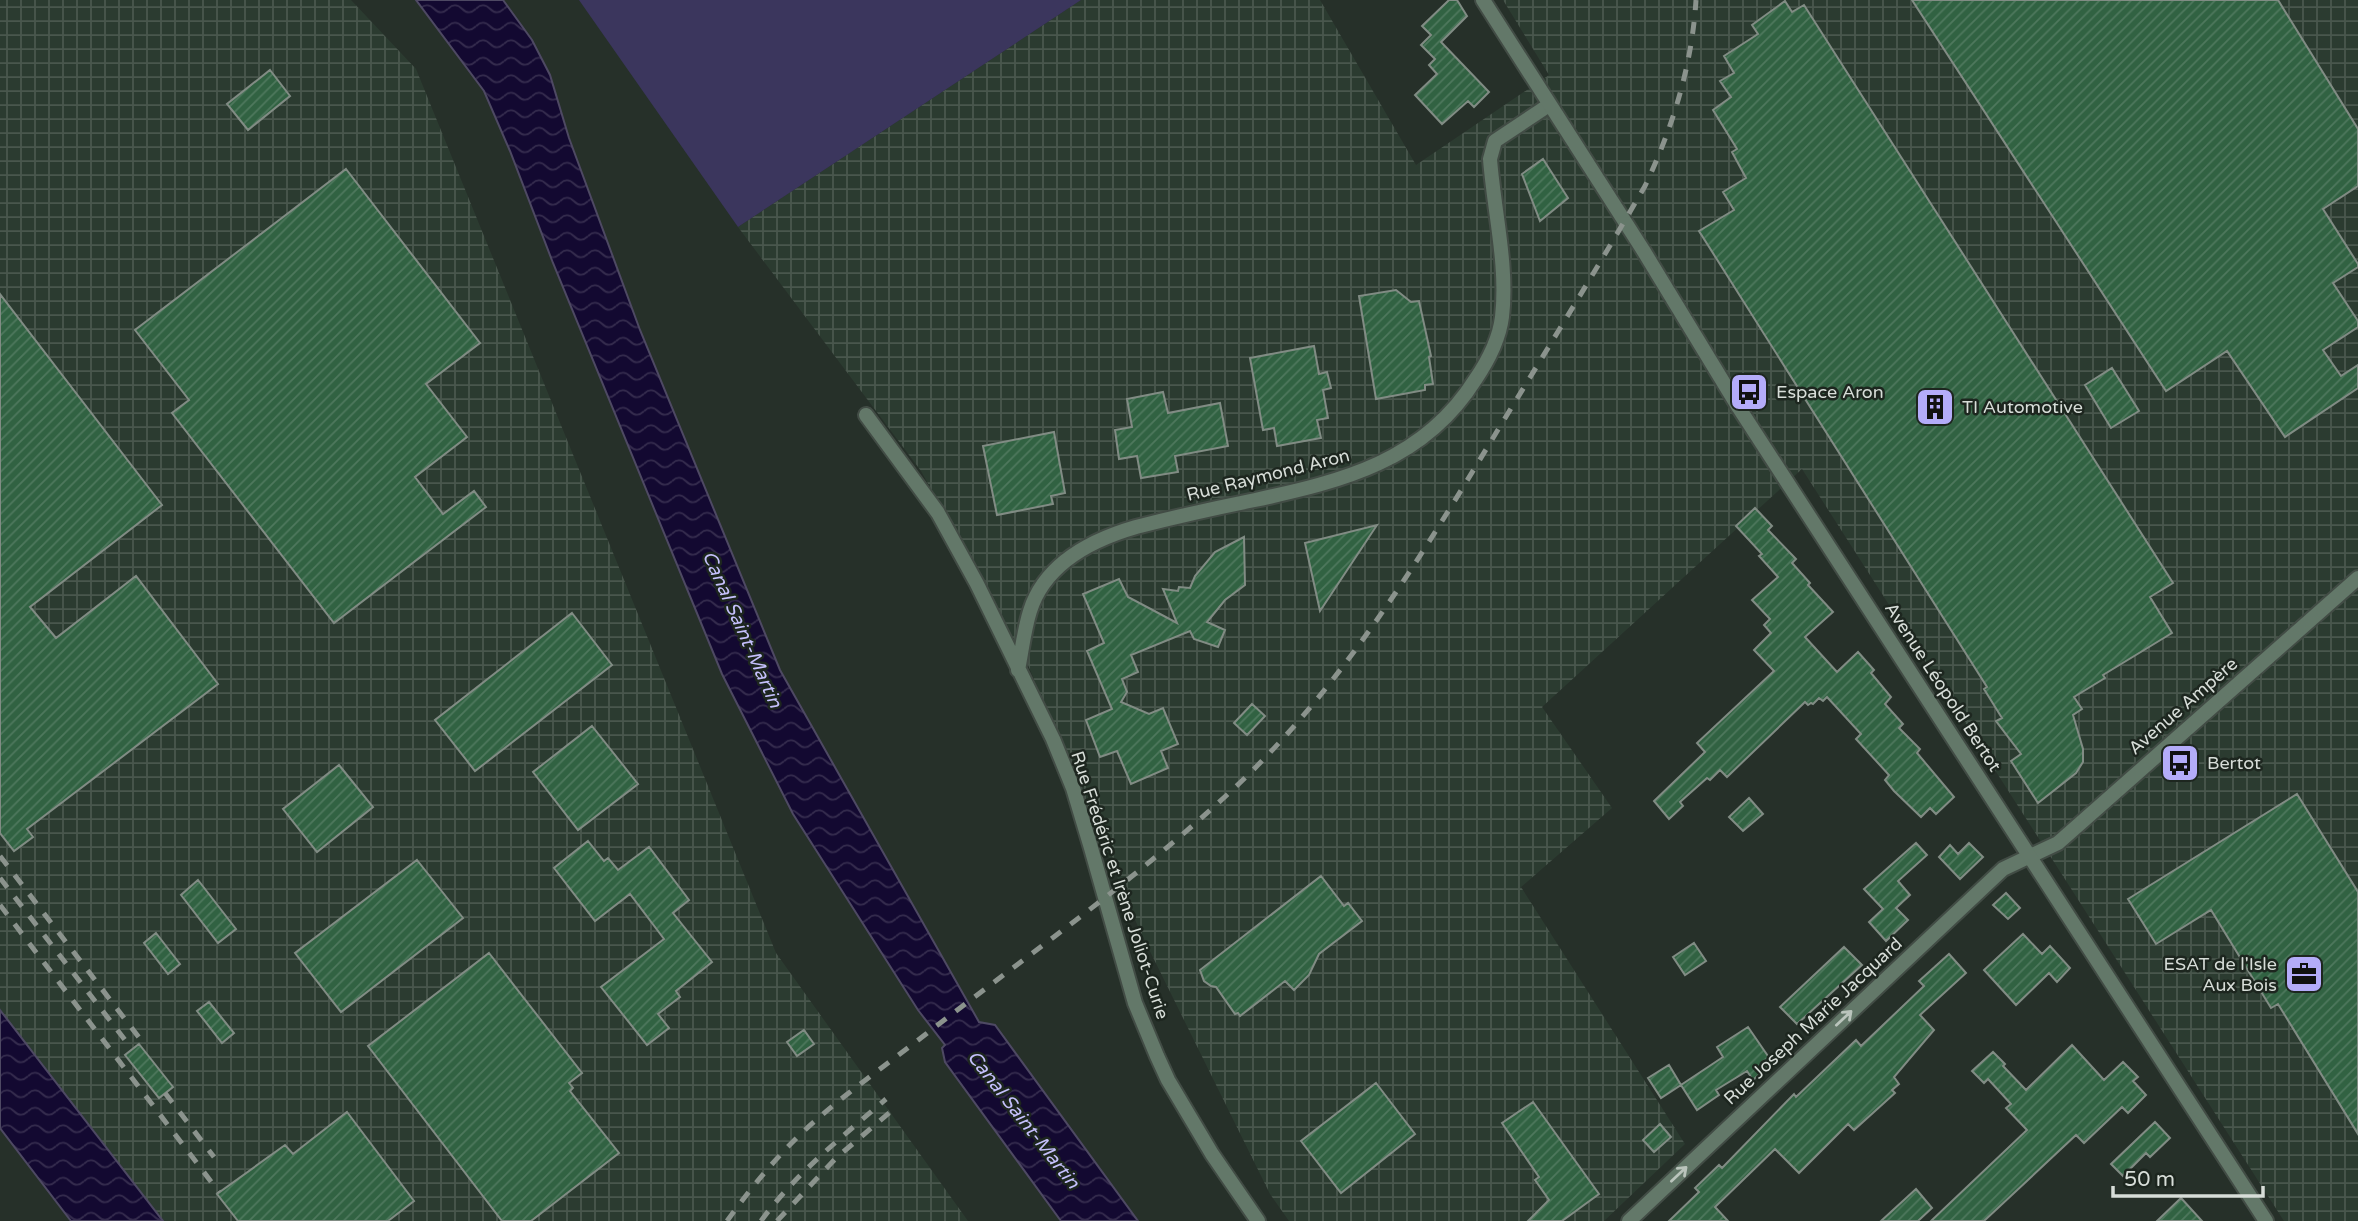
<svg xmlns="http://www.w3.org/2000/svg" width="2358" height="1221" font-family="'Varela Round',sans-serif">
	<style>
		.industrial { fill: url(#industrial-grid) }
		.pitch { fill: #3b365d }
		.water { fill: url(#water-waves); stroke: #4e4963; stroke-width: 2 }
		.building { fill: url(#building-hatch); stroke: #818c84; stroke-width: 2 }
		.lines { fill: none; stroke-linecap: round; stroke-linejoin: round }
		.minor-casing { stroke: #424c45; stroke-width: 18 }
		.tertiary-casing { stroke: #424c45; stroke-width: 18 }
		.minor { stroke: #637869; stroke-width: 14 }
		.tertiary { stroke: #637869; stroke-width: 14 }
		.rail { stroke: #8b938d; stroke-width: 5; stroke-dasharray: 12 12; stroke-linecap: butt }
		.oneway { stroke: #bac4bc }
		.labels { text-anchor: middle; stroke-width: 5; stroke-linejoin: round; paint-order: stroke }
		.poi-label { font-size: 18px; fill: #d7ddd8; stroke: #1d261f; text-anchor: start }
		.street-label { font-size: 18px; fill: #d7ddd8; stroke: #1d261f }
		.water-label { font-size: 19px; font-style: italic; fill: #c5c0fc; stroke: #1d261f }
	</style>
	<defs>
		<pattern id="industrial-grid" width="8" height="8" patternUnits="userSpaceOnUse" patternTransform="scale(1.75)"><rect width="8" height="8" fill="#2b3b30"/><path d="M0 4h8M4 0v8" fill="none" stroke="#49574d"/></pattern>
		<pattern id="water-waves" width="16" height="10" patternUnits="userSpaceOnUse" patternTransform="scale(1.75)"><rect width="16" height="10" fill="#130931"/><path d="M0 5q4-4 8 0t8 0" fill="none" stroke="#352c4e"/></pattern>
		<pattern id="building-hatch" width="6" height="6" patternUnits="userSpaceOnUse" patternTransform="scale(1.75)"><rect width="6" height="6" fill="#316242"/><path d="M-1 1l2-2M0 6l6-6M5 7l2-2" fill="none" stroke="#4e785d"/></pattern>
	</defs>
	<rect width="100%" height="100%" fill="#263029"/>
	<!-- industrial -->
	<path class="industrial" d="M0 0H351L416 69 776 953 968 1221H163L0 1010Z
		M1081 0H1320L1416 165 1549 75 1503 0H2358V1221H2284L1802 469 1542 707 1612 808 1521 887 1685 1144 1604 1221H1289L1270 1194 1139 929 1028 665 921 471 738 227Z"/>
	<!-- pitch -->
	<path class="pitch" d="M579 0H1081L738 227Z"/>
	<!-- water -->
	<path class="water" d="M416 0H503L532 40 550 75 569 138 640 330 780 670 979 1022 995 1025 1138 1221H1061L945 1062 942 1048 945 1045 918 1010 793 814 722 674 553 263 510 151 484 91Z
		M0 1010 163 1221H71L0 1128Z"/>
	<!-- building -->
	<path class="building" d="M1449 0H1457L1467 16 1441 42 1489 92 1474 107 1468 101 1442 124 1415 95 1437 74 1429 65 1435 59 1421 45 1431 35 1422 26Z
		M1912 0H2278L2358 129V186L2323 209 2358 264V267L2333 283 2358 321V327L2323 350 2341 376 2358 365V388L2285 437 2227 351 2166 391Z
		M1785 1 1792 12 1804 5 2173 583 2150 597 2172 633 2103 675 2105 678 2074 697 2082 709 2073 715 2083 749V762L2076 773 2038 803 2011 761 2021 754 1996 721 2002 718 1984 689 1987 687 1699 231 1734 210 1723 192 1746 178 1732 152 1737 149 1713 110 1731 97 1720 81 1734 73 1724 56 1758 34 1752 25Z
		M270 70 290 96 248 130 227 104Z
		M1543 159 1568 198 1540 221 1522 174Z
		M346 169 480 343 426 384 467 437 415 477 443 514 474 491 486 507 334 623 172 413 189 400 135 330Z
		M1396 290 1411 302 1419 301 1431 356 1429 357 1433 384 1425 385V390L1376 399 1359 296Z
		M0 294 162 505 30 607 56 638 136 576 218 684 27 829 33 837 14 851 0 833Z
		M1314 346 1319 374 1327 372 1331 388 1323 390 1328 418 1317 420 1321 438 1277 446 1274 428 1263 430 1250 358Z
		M2112 368 2139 411 2111 428 2085 385Z
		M1163 392 1168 413 1220 403 1228 446 1175 456 1178 472 1141 478 1137 456 1119 459 1115 430 1132 427 1127 399Z
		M1054 432 1065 493 1051 496 1053 504 997 515 983 446Z
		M1755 508 1772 526 1768 530 1796 559 1792 563 1810 583 1808 585 1833 612 1805 637 1837 672 1858 652 1874 670 1871 673 1891 697 1885 704 1903 724 1899 728 1920 749 1917 753 1954 797 1936 814 1930 808 1921 817 1894 791 1885 780 1889 775 1856 739 1861 734 1827 697 1823 701 1819 698 1813 704 1811 703 1808 705 1805 702 1727 777 1720 770 1710 780 1707 778 1680 802 1683 806 1669 819 1654 801 1705 752 1697 743 1774 671 1754 650 1771 633 1764 625 1770 619 1752 600 1778 577 1759 556 1762 554 1736 526Z
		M1377 525 1320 611 1305 543Z
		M1244 537 1245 585 1225 600 1207 622 1225 630 1218 647 1194 639 1190 631 1131 655 1138 672 1122 679 1127 692 1121 702 1149 714 1163 708 1178 744 1161 751 1168 768 1131 784 1117 751 1100 757 1086 720 1112 709 1087 651 1104 643 1083 594 1119 579 1128 597 1177 623 1163 589 1178 591 1179 587 1190 588 1195 576 1215 552Z
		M572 613 612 665 475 771 435 720Z
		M1252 704 1265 716 1247 735 1234 723Z
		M592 726 638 784 578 830 533 772Z
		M339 765 373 807 317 852 283 809Z
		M2297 794 2358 892V1134L2278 1004 2271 1008 2211 910 2156 944 2128 899Z
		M1749 798 1763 814 1743 831 1729 817Z
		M588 841 604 861 608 858 618 870 649 847 689 900 673 913 712 962 676 991 680 997 658 1014 669 1028 647 1045 601 987 664 939 630 894 595 921 554 868Z
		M1916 843 1927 855 1898 881 1910 895 1896 908 1908 920 1886 941 1869 922 1883 909 1864 889Z
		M1969 843 1983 857 1960 879 1939 857 1950 845 1958 854Z
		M417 860 463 918 341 1012 295 953Z
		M1321 876 1344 906 1348 903 1362 921 1319 954 1309 975 1294 990 1285 981 1240 1016 1238 1013 1235 1014 1216 987 1211 986 1204 981 1200 970Z
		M198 880 236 929 218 943 181 895Z
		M2006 893 2020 908 2008 919 1993 905Z
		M156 933 180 964 168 974 144 943Z
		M2023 934 2042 954 2050 946 2070 968 2057 982 2049 973 2016 1005 1984 970Z
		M1694 943 1706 961 1685 975 1673 957Z
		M1844 947 1862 965 1797 1024 1780 1007Z
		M489 953 582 1073 569 1083 573 1088 570 1091 619 1153 531 1221H502L368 1046Z
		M1949 954 1966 973 1920 1015 1934 1030 1894 1077 1899 1084 1892 1090 1895 1093 1854 1130 1848 1124 1799 1173 1775 1149 1715 1207 1728 1221H1669L1699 1192 1695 1188 1719 1165 1722 1168 1794 1094 1796 1097 1856 1040 1861 1046 1924 986 1919 981Z
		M209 1002 234 1033 222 1043 197 1011Z
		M1748 1027 1770 1059V1065L1753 1080 1747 1071 1716 1090 1719 1095 1697 1110 1681 1085 1723 1057 1717 1047Z
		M804 1030 814 1044 797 1056 787 1042Z
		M139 1044 173 1087 159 1098 125 1055Z
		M2072 1045 2104 1080 2123 1062 2138 1077 2133 1081 2146 1095 2128 1113 2122 1107 2084 1143 2076 1135 1984 1221H1931L2027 1130 2006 1108 2011 1104 1988 1079 1984 1083 1972 1071 1993 1052 2005 1064 2003 1066 2026 1090Z
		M1669 1065 1681 1085 1661 1098 1648 1078Z
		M1376 1083 1415 1134 1341 1193 1301 1141Z
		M1533 1102 1599 1194 1562 1221H1528L1549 1200 1535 1180 1539 1177 1502 1123Z
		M347 1112 414 1201 388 1221H238L217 1194 285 1145 293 1154Z
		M2155 1122 2170 1138 2150 1157 2146 1153 2123 1176 2111 1164Z
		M1660 1124 1671 1137 1654 1152 1643 1140Z
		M1916 1189 1932 1208 1918 1221H1881Z
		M2181 1198 2202 1221H2157Z"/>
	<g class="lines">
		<defs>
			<path id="minor" d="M866 415 938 513 977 584 1053 739 1073 788 1091 848 1135 1003 1157 1056 1168 1080 1212 1154 1258 1221
				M1018 670C1022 650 1024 630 1030 611 1045 563 1091 540 1136 527 1175 517 1215 508 1255 500 1343 481 1424 461 1475 380 1488 361 1499 341 1502 317 1508 266 1494 211 1490 159L1495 141 1549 105
				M1629 1221 2003 869 2058 843 2358 578"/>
			<path id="tertiary" d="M1483 0 1643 250 1739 408 2266 1221"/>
		</defs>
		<!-- minor casing -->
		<use href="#minor" class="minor-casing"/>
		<!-- tertiary casing -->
		<use href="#tertiary" class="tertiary-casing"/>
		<!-- minor -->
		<use href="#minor" class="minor"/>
		<!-- tertiary -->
		<use href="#tertiary" class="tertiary"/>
		<!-- rail -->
		<path class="rail" d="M0 856 144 1044
			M0 878 132 1049
			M0 905 219 1192
			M165 1093 214 1157
			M727 1221C750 1189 776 1157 805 1130 843 1095 885 1066 926 1034 1028 955 1134 881 1229 793 1339 692 1419 560 1496 433 1546 351 1597 269 1645 186 1673 127 1692 65 1696 0
			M761 1221C795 1174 842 1137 886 1099
			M777 1221 836 1158 895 1108"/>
	</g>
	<!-- one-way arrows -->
	<defs><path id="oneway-shaft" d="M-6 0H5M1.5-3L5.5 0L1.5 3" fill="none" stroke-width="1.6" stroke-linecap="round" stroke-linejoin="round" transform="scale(1.75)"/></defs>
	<g class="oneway">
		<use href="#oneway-shaft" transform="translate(1844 1018) rotate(-43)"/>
		<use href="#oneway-shaft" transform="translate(1679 1174) rotate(-43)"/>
	</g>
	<!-- icons -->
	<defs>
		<symbol id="bus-square" viewBox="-11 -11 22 22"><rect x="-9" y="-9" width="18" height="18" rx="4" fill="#b4acf9" stroke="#1d261f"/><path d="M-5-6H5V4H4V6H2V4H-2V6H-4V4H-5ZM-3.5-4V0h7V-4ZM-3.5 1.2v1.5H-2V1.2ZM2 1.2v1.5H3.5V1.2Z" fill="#111"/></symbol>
		<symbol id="building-square" viewBox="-11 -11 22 22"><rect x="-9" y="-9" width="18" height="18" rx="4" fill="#b4acf9" stroke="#1d261f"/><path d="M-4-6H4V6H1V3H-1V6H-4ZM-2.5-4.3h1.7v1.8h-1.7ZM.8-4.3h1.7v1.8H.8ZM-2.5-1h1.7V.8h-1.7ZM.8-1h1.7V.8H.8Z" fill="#111"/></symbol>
		<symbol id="office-square" viewBox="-11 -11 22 22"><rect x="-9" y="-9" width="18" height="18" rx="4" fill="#b4acf9" stroke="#1d261f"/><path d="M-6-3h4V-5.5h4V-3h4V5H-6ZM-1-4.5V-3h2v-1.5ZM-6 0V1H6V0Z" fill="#111"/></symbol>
	</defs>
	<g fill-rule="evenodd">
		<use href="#bus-square" x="1727" y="370" width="44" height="44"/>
		<use href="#building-square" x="1913" y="385" width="44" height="44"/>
		<use href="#bus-square" x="2158" y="741" width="44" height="44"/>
		<use href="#office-square" x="2282" y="952" width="44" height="44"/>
	</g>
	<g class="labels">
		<!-- poi labels -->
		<g class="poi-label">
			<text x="1776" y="398">Espace Aron</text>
			<text x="1962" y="413">TI Automotive</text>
			<text x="2207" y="769">Bertot</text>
			<text x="2277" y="970" text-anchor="end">ESAT de l'Isle<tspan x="2277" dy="21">Aux Bois</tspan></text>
		</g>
		<!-- street labels -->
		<g class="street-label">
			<text transform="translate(1268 475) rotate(-14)" y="6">Rue Raymond Aron</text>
			<text transform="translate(1943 687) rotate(57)" y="6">Avenue Léopold Bertot</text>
			<text transform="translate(2183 706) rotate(-41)" y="6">Avenue Ampère</text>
			<text transform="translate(1120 885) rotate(72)" y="6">Rue Frédéric et Irène Joliot-Curie</text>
			<text transform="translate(1813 1021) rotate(-43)" y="6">Rue Joseph Marie Jacquard</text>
		</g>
		<!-- water labels -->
		<g class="water-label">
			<text transform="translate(743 629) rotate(66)" y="7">Canal Saint-Martin</text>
			<text transform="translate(1024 1119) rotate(52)" y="7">Canal Saint-Martin</text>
		</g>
	</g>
	<!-- scale -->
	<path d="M2113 1186v10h150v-10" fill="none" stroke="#d7ddd8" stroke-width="3.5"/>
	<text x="2124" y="1186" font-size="21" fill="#d7ddd8" stroke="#1d261f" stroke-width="5" paint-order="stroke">50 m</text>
</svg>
